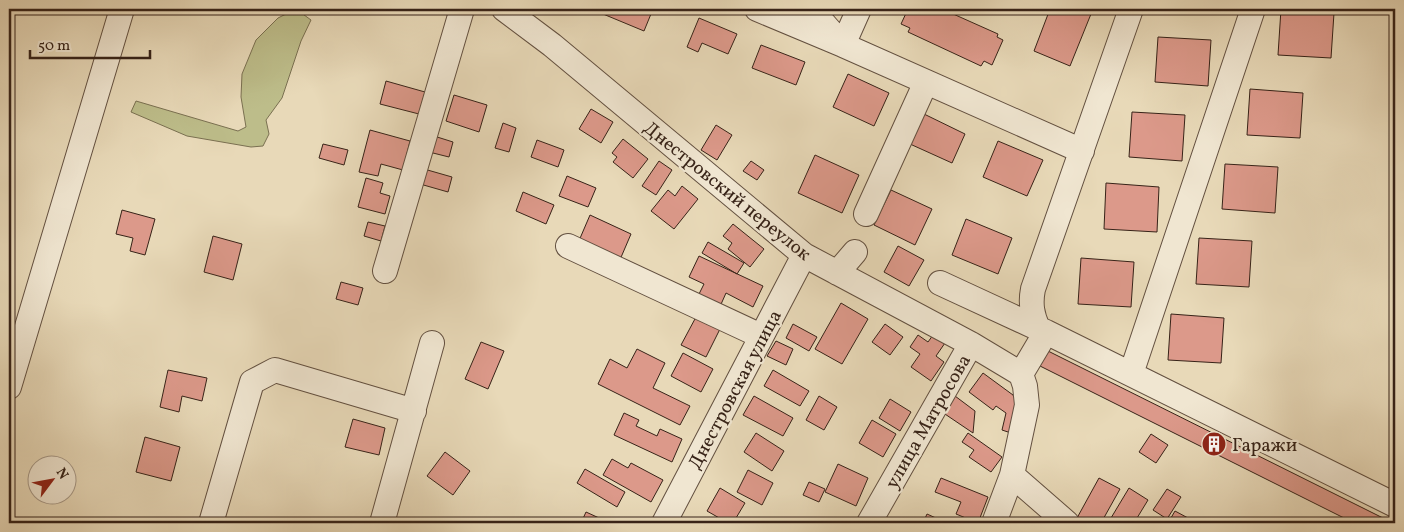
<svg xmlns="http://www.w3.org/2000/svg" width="1404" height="532" font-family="Vollkorn,serif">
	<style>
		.green { fill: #bdbd8a; stroke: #7a7051 }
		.building { fill: #dc998a; stroke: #372318 }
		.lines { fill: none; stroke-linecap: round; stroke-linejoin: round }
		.minor-casing { stroke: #635040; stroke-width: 26 }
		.minor { stroke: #f0e6d1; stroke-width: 24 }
		.labels { text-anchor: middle; stroke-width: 4.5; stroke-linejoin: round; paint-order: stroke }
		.street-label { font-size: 19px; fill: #372318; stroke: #f0e6d1 }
		.poi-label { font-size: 19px; fill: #372318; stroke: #f0e6d1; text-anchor: start }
	</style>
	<rect width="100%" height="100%" fill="#e8d9b8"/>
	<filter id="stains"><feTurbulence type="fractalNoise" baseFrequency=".004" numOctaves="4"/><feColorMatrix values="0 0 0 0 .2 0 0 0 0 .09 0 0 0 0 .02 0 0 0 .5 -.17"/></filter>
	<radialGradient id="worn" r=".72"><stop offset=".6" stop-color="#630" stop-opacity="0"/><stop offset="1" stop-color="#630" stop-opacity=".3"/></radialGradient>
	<!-- green -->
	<path class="green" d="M296 9 311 20 301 41 282 98 266 120 269 134 263 146 251 147 187 136 131 112 136 101 238 131 246 127 241 97 242 74 256 40 278 18Z"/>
	<!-- building -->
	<path class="building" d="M591 9H653L644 31Z
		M908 9H942L998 34 997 37 1003 40 992 65 984 61 981 66 908 32 910 28 901 24Z
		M1050 9H1093L1070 66 1034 51Z
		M1281 9 1334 13 1331 58 1278 55Z
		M699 18 737 34 728 54 702 43 698 52 687 47Z
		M1158 37 1211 40 1208 86 1155 82Z
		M761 45 805 62 796 85 752 68Z
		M848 74 889 93 874 126 833 107Z
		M386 81 425 92 419 114 380 104Z
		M1250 89 1303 93 1300 138 1247 135Z
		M454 95 487 105 479 132 446 121Z
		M591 109 613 122 601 143 579 129Z
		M1132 112 1185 115 1182 161 1129 157Z
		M924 114 965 134 952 163 910 144Z
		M503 123 516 128 509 152 495 148Z
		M716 125 732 135 717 160 701 150Z
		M370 130 410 141 403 170 381 164 378 176 359 172Z
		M434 136 453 142 449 157 429 152Z
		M623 139 648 159 633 178 613 162 617 157 612 153Z
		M537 140 564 150 558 167 531 157Z
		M998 141 1043 160 1027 196 983 177Z
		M323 144 348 150 344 165 319 158Z
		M815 155 859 175 842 213 798 193Z
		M659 161 672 170 656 195 642 186Z
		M751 161 764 170 757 180 743 171Z
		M1225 164 1278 167 1275 213 1222 209Z
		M424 169 452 177 448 192 420 184Z
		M567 176 596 188 588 207 559 196Z
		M366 178 383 183 380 193 390 196 385 214 358 207Z
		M1106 183 1159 187 1157 232 1104 229Z
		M682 186 698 199 674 229 651 211 668 190 675 196Z
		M891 190 932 209 915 245 874 225Z
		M523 192 554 205 546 224 516 211Z
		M122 210 155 219 145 255 130 251 133 238 116 234Z
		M590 215 631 234 619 262 578 243Z
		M966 219 1012 238 998 274 952 255Z
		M368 222 385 226 381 241 364 236Z
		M733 224 764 249 750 267 728 249 732 243 723 236Z
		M213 236 242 244 233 280 204 272Z
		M1199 238 1252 241 1249 287 1196 284Z
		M708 242 744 263 737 274 702 253Z
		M898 246 924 260 909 286 884 272Z
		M699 256 763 286 753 307 726 293 718 311 696 300 704 284 689 277Z
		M1081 258 1134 262 1131 307 1078 304Z
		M341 282 363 288 358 305 336 299Z
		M841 303 868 319 842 364 815 349Z
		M1171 314 1224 318 1221 363 1168 360Z
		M696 317 720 329 706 357 681 345Z
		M793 324 817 337 809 351 786 338Z
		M885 324 903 337 890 355 872 342Z
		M918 335 928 342 933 335 945 343 936 356 944 362 931 381 911 367 920 354 910 347Z
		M776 341 793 349 786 365 767 356Z
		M481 342 504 351 488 389 465 379Z
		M637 349 665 363 653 388 690 406 680 425 598 384 610 359 627 368Z
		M1044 349 1393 523H1354L1036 364Z
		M683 353 713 369 701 392 671 376Z
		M168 370 207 378 202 401 182 396 179 412 160 407Z
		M773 370 809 391 800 406 764 386Z
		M983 373 1013 395 1019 406 1011 433 1002 430 1006 413 996 406 993 410 969 392Z
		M951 393 975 411 973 433 939 410Z
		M754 396 793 418 783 436 743 415Z
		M819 396 837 407 824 430 806 420Z
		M890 399 911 412 900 431 879 418Z
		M624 413 639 420 636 426 657 436 660 429 682 439 672 462 614 435Z
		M353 419 385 428 379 455 345 447Z
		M872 420 896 434 883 457 859 443Z
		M756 433 784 451 772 471 744 452Z
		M968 433 1002 457 991 472 969 457 974 450 962 442Z
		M1151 434 1168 445 1156 463 1139 452Z
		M145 437 180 447 171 481 136 472Z
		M445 452 470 471 453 495 427 476Z
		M612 459 628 468 631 463 663 480 651 502 603 475Z
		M838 464 868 478 856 506 825 492Z
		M585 469 625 492 617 507 577 483Z
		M748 470 773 483 762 505 737 492Z
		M941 478 988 497 978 523 956 514 961 502 935 492Z
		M1099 478 1120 489 1101 523H1087L1077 518Z
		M809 482 825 489 819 502 803 495Z
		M720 488 745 503 733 523H728L707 511Z
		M1129 488 1148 500 1134 523 1126 518 1123 523H1108Z
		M1167 489 1181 497 1167 519 1153 510Z
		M1175 511 1188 518 1185 523H1168Z
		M586 512 610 523H581Z
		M927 514 947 523H923Z"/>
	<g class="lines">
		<defs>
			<path id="minor" d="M504 9 552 45 804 255 971 344 1021 374
				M757 9 843 45
				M811 9 839 41
				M859 9 843 45 1082 151
				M866 214 926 82
				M568 246 761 336
				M385 271 462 9
				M837 273 855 252
				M940 283 1046 332 1395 505
				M1038 328C1032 315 1030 304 1033 289L1131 9
				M1021 374 1046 332
				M1131 374 1253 9
				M9 387 122 9
				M1012 475 1067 523
				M211 523 252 382 275 370 414 411
				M382 523 432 343
				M664 523 804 255
				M869 523 971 344
				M994 523 1012 475 1027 405 1025 386 1021 374"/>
		</defs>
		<!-- minor casing -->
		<use href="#minor" class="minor-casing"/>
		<!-- minor -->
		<use href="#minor" class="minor"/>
	</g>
	<!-- icons -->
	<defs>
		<symbol id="building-disc" viewBox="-11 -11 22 22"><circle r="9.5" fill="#8f2418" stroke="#f0e6d1"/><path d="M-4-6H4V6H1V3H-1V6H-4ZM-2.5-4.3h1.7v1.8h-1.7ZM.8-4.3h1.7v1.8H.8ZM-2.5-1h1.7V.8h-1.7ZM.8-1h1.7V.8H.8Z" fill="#fff"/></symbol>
	</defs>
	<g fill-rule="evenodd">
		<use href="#building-disc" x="1200" y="430" width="28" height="28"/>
	</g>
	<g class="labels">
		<!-- street labels -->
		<g class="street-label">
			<text transform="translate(728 190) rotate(39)" y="7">Днестровский переулок</text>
			<text transform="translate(734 389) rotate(-62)" y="7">Днестровская улица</text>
			<text transform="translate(927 421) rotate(-60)" y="7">улица Матросова</text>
		</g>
		<!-- poi labels -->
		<g class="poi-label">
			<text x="1232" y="451">Гаражи</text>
		</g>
	</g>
	<!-- margin -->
	<rect width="1404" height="532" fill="none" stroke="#e8d9b8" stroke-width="30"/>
	<rect x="10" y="10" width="1384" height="512" fill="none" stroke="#372318" stroke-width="2.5"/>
	<rect x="15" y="15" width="1374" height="502" fill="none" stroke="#372318"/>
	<!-- north arrow -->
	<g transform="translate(52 480) rotate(58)"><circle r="24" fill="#f0e6d1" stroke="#a69887"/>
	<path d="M0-4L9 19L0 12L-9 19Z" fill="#8f2418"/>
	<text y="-8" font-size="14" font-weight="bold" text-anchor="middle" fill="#372318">N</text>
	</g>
	<!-- scale -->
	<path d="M30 50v8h120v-8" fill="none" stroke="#372318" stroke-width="2.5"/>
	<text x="38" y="50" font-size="15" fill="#372318" stroke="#f0e6d1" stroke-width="4" paint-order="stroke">50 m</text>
	<rect width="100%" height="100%" filter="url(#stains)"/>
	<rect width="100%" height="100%" fill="url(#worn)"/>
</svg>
